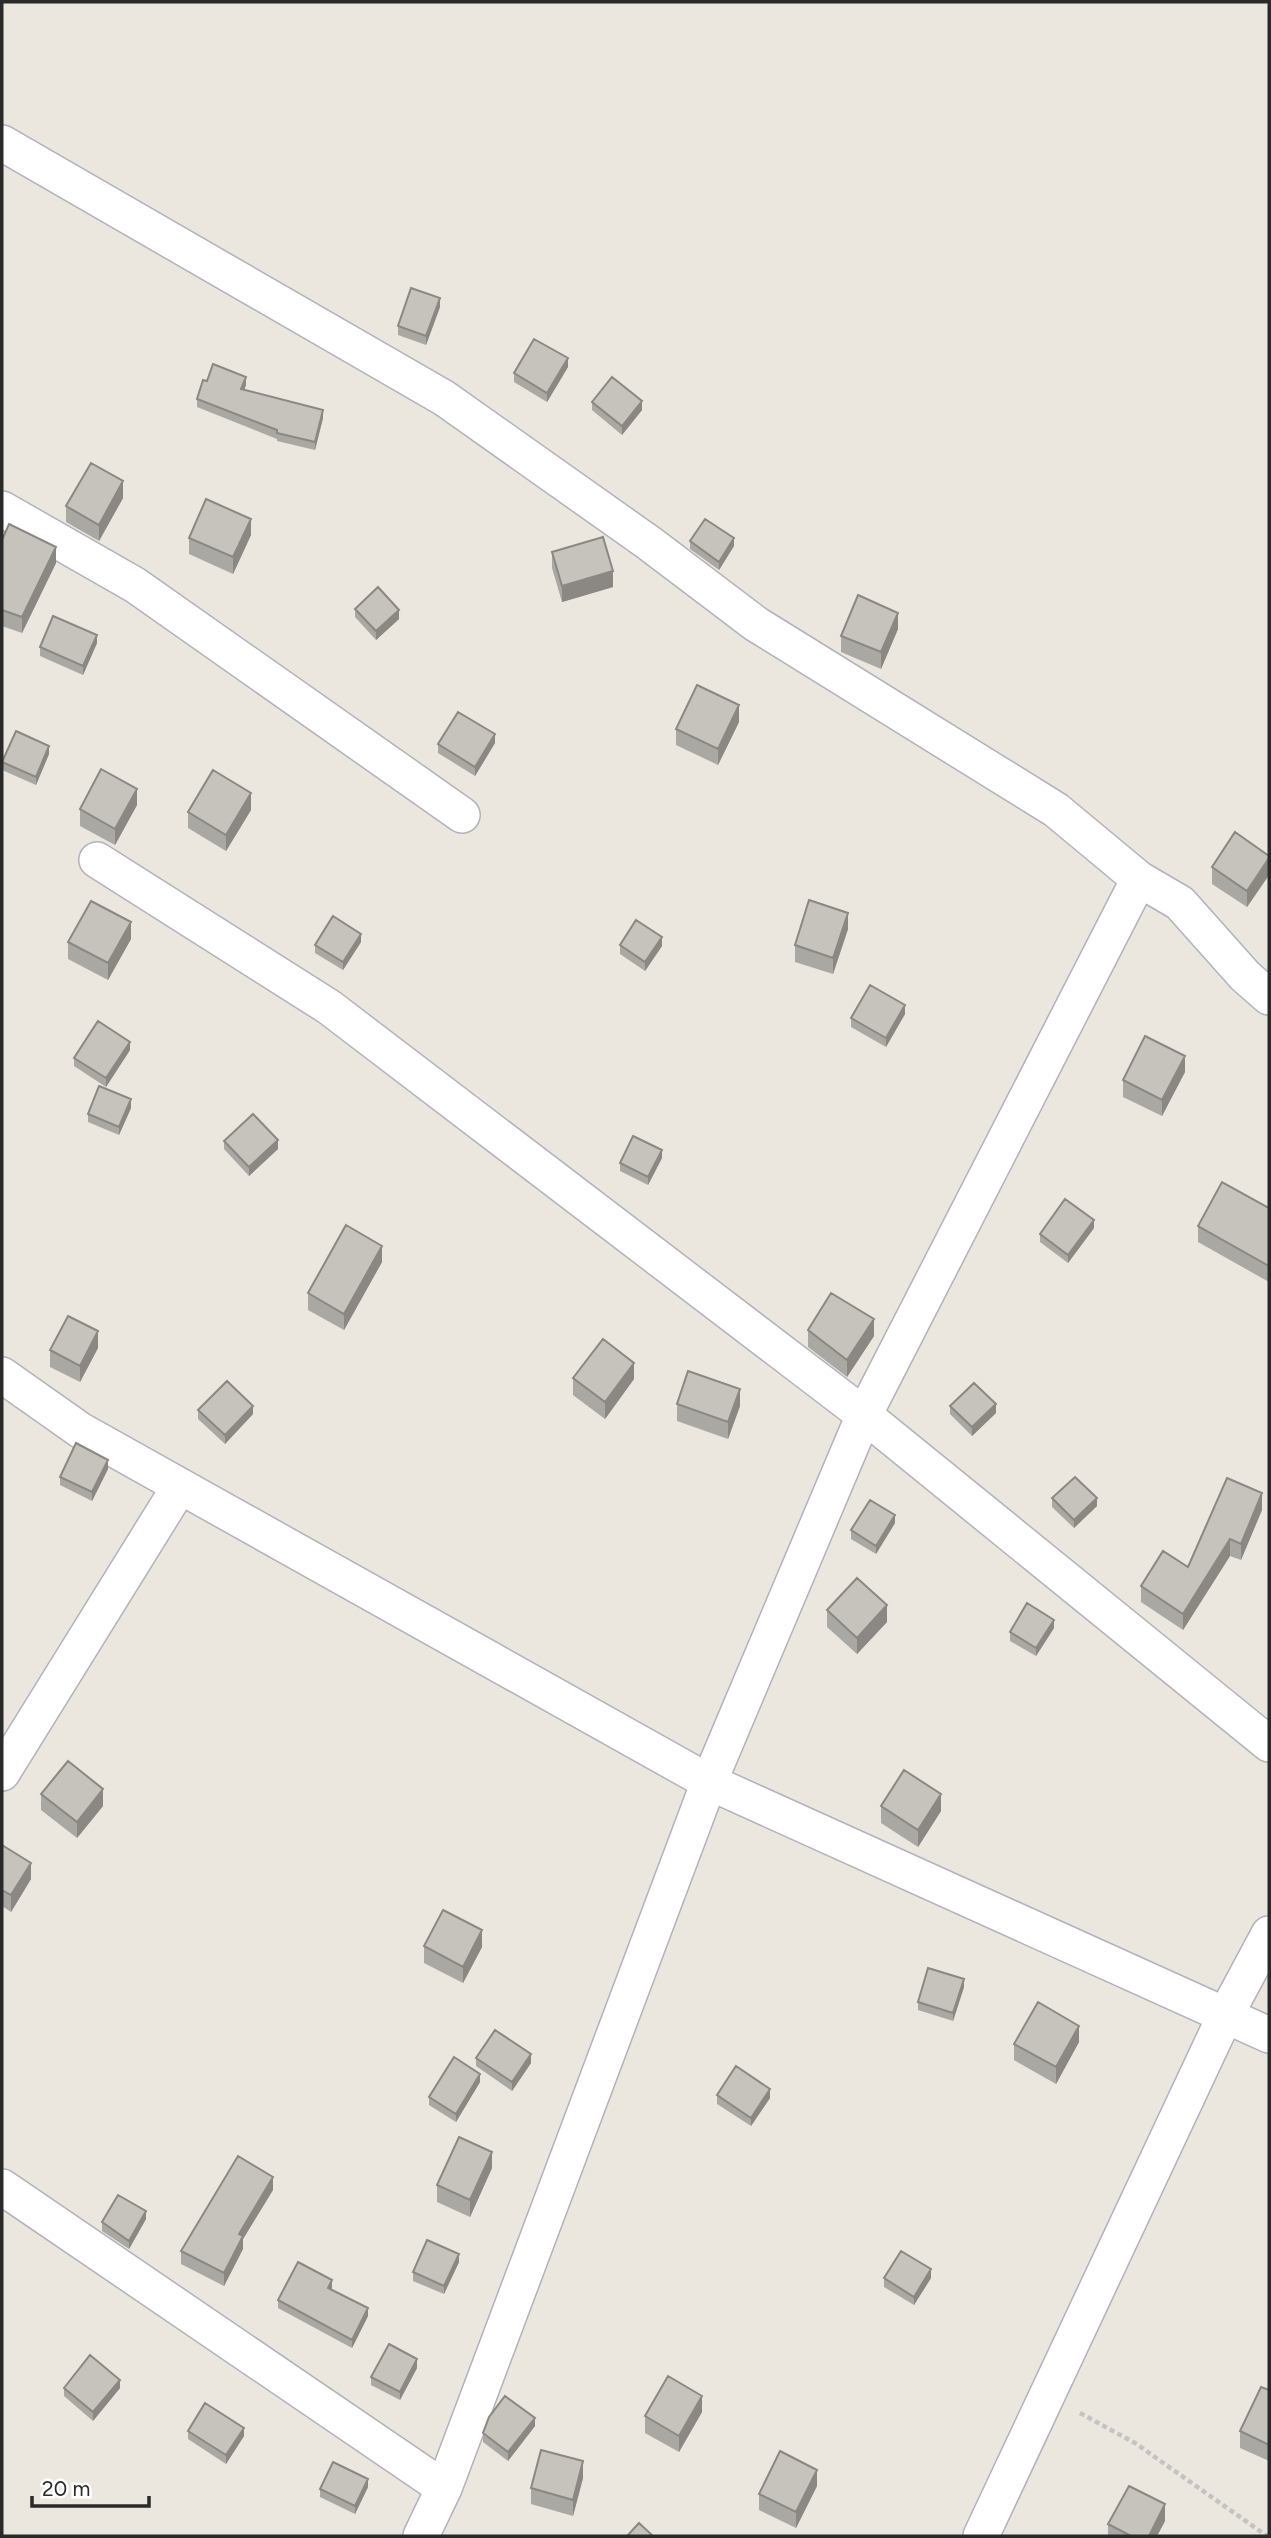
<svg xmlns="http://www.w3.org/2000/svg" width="1271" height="2538" font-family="Figtree,sans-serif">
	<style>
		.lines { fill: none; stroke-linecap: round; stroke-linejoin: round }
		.street-casing { stroke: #b1b2bc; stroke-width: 38 }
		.path { stroke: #c3c3c3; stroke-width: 4.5; stroke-dasharray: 5 3.5; stroke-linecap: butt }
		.street { stroke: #fff; stroke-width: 35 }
		.wall { fill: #aaa8a3 }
		.shaded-wall { fill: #8b8884 }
		.building { fill: #c6c3bd; stroke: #8b8884; stroke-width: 2 }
	</style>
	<rect width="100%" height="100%" fill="#ebe6de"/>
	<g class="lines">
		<defs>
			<path id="street" d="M2 143 444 398 649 543 756 624 1056 810 1139 879 1180 903 1245 976 1269 997
				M2 509 135 585 462 815
				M97 860 329 1007 864 1415 1269 1744
				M2 1375 80 1430 709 1782 1269 2035
				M2 1773 180 1486
				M2 2187 444 2488
				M421 2536 444 2488 709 1782 864 1415 1139 879
				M981 2536 1225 2016 1269 1934"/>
		</defs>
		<!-- street casing -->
		<use href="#street" class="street-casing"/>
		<!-- path -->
		<path class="path" d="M1080 2413 1135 2443 1267 2536"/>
		<!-- street -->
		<use href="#street" class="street"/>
	</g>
	<!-- wall -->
	<path class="wall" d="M440 307 426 345 398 335V326Z
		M568 367 547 402 514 382V373Z
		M246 385 244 390 323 418 315 450 277 441V439L197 407V399Z
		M592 402 642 410 622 435 592 410Z
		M123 498 99 541 66 522V506Z
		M251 535 233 574 189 554V538Z
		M2 540 56 563 22 633 2 626Z
		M690 541 734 546 719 570 690 549Z
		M552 552 613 587 562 602 552 568Z
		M355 609 399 619 376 640 355 617Z
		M898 629 881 669 841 652V636Z
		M97 643 83 675 40 656V647Z
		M739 722 718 765 676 745V729Z
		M495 743 475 776 438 753V744Z
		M49 754 36 785 2 770V762Z
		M137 805 115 845 80 826V809Z
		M251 810 226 851 188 828V812Z
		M1269 856V875L1247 907 1212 884V867Z
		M848 929 833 974 795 962V945Z
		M131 939 108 980 68 959V942Z
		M361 942 343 970 315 953V945Z
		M620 945 662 946 645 971 620 954Z
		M905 1014 886 1047 851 1027V1018Z
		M130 1050 106 1087 74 1066V1058Z
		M1185 1072 1162 1116 1123 1097V1080Z
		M131 1108 119 1135 88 1122V1114Z
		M224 1141 278 1149 249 1176 224 1149Z
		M662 1158 648 1185 620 1171V1163Z
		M1269 1208V1282L1198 1242V1226Z
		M1094 1228 1068 1263 1040 1242V1234Z
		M382 1262 344 1330 308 1310V1293Z
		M808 1330 874 1336 847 1377 808 1347Z
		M98 1348 80 1382 50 1367V1350Z
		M573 1378 634 1379 605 1419 573 1395Z
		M677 1404 740 1406 728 1439 677 1421Z
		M950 1406 996 1413 972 1436 950 1414Z
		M198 1410 253 1414 225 1444 198 1419Z
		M108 1469 92 1501 60 1485V1477Z
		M1052 1498 1097 1506 1074 1528 1052 1507Z
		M1262 1510 1241 1560 1230 1556 1183 1630 1141 1602V1586L1188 1567Z
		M895 1523 876 1554 851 1539V1530Z
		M827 1610 887 1622 857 1654 827 1627Z
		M1054 1628 1036 1656 1010 1641V1632Z
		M41 1794 103 1806 77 1838 41 1810Z
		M881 1806 941 1811 918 1847 881 1823Z
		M2 1845 31 1879 11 1912 2 1906Z
		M424 1946 482 1947 463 1983 424 1963Z
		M964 1987 953 2021 918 2010V2002Z
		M1079 2042 1056 2084 1014 2060V2044Z
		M476 2058 531 2063 512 2091 476 2066Z
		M480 2082 456 2122 429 2105V2097Z
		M717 2095 770 2098 751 2126 717 2104Z
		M492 2168 470 2217 437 2202V2185Z
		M273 2190 243 2239V2249L224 2286 181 2264V2251Z
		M146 2219 129 2249 102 2231V2222Z
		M459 2262 444 2294 413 2281V2272Z
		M884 2278H931L914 2305 884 2287Z
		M332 2288 331 2290 368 2316 352 2348 278 2308V2300Z
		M417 2368 400 2400 371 2385V2377Z
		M64 2388H120L93 2421 64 2396Z
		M1269 2390V2461L1240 2448V2431Z
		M702 2412 679 2452 645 2433V2416Z
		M535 2426 508 2461 483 2442V2433Z
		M188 2431 244 2436 226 2464 188 2439Z
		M583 2478 573 2516 531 2504V2488Z
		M817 2486 796 2528 759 2510V2494Z
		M368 2487 355 2514 320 2497V2489Z
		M1165 2521 1157 2536H1108V2524Z"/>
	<!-- shaded-wall -->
	<path class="shaded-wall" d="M440 298V307L426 345V336Z
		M568 358V367L547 402V393Z
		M246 377V385L241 398V389Z
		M642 401V410L622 435V426Z
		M323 410V418L315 450V442Z
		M123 481V498L99 541V525Z
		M251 519V535L233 574V557Z
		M734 538V546L719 570V562Z
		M56 547V563L22 633V617Z
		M613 571V587L562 602V586Z
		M399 610V619L376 640V631Z
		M898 613V629L881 669V652Z
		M97 635V643L83 675V666Z
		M739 705V722L718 765V749Z
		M495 734V743L475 776V767Z
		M49 746V754L36 785V777Z
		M137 789V805L115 845V829Z
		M251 793V810L226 851V835Z
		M1269 858V875L1247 907V891Z
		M848 913V929L833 974V958Z
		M131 922V939L108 980V963Z
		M361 934V942L343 970V962Z
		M662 937V946L645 971V962Z
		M905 1005V1014L886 1047V1038Z
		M130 1042V1050L106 1087V1078Z
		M1185 1056V1072L1162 1116V1100Z
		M131 1099V1108L119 1135V1127Z
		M278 1140V1149L249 1176V1167Z
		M662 1150V1158L648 1185V1177Z
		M1094 1220V1228L1068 1263V1255Z
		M382 1246V1262L344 1330V1314Z
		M874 1319V1336L847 1377V1360Z
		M98 1331V1348L80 1382V1366Z
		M634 1363V1379L605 1419V1402Z
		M740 1389V1406L728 1439V1422Z
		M996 1404V1413L972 1436V1427Z
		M253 1406V1414L225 1444V1435Z
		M108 1460V1469L92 1501V1492Z
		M1262 1493V1510L1241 1560V1544Z
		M1097 1498V1506L1074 1528V1520Z
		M895 1515V1523L876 1554V1546Z
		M1230 1539V1556L1183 1630V1614Z
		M887 1605V1622L857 1654V1638Z
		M1054 1620V1628L1036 1656V1648Z
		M103 1789V1806L77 1838V1822Z
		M941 1794V1811L918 1847V1830Z
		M31 1863V1879L11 1912V1895Z
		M482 1930V1947L463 1983V1967Z
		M964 1979V1987L953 2021V2013Z
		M1079 2026V2042L1056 2084V2067Z
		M531 2054V2063L512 2091V2082Z
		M480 2074V2082L456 2122V2114Z
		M770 2089V2098L751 2126V2118Z
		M492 2152V2168L470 2217V2200Z
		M273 2177V2190L243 2239V2249L224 2286V2273L239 2234Z
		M146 2211V2219L129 2249V2241Z
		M459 2254V2262L444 2294V2286Z
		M931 2269V2278L914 2305V2297Z
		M332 2280V2288L328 2297V2288Z
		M368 2308V2316L352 2348V2340Z
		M417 2359V2368L400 2400V2392Z
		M120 2380V2388L93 2421V2412Z
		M702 2396V2412L679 2452V2436Z
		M535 2418V2426L508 2461V2452Z
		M244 2428V2436L226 2464V2455Z
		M583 2461V2478L573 2516V2500Z
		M817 2470V2486L796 2528V2512Z
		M368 2479V2487L355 2514V2506Z
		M1165 2504V2521L1157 2536H1149Z"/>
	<!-- building -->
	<path class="building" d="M411 288 440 298 426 336 398 326Z
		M534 339 568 358 547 393 514 373Z
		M213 364 246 377 241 389 323 410 315 442 277 433V430L197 399 203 380 207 381Z
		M612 377 642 401 622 426 592 402Z
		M91 463 123 481 99 525 66 506Z
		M206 499 251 519 233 557 189 538Z
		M705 519 734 538 719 562 690 541Z
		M9 524 56 547 22 617 2 610V540Z
		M603 537 613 571 562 586 552 552Z
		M378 587 399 610 376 631 355 609Z
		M858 595 898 613 881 652 841 636Z
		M53 616 97 635 83 666 40 647Z
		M697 685 739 705 718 749 676 729Z
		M458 712 495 734 475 767 438 744Z
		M16 731 49 746 36 777 2 762Z
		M101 769 137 789 115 829 80 809Z
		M213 770 251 793 226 835 188 812Z
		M1235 832 1269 856V858L1247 891 1212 867Z
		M809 900 848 913 833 958 795 945Z
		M91 901 131 922 108 963 68 942Z
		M333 916 361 934 343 962 315 945Z
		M636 920 662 937 645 962 620 945Z
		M870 985 905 1005 886 1038 851 1018Z
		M98 1021 130 1042 106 1078 74 1058Z
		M1145 1036 1185 1056 1162 1100 1123 1080Z
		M99 1086 131 1099 119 1127 88 1114Z
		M253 1114 278 1140 249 1167 224 1141Z
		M633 1136 662 1150 648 1177 620 1163Z
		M1222 1182 1269 1208V1266L1198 1226Z
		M1065 1199 1094 1220 1068 1255 1040 1234Z
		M346 1225 382 1246 344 1314 308 1293Z
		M831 1293 874 1319 847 1360 808 1330Z
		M68 1316 98 1331 80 1366 50 1350Z
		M603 1339 634 1363 605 1402 573 1378Z
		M688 1371 740 1389 728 1422 677 1404Z
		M227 1381 253 1406 225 1435 198 1410Z
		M974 1383 996 1404 972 1427 950 1406Z
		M76 1443 108 1460 92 1492 60 1477Z
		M1075 1477 1097 1498 1074 1520 1052 1498Z
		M1227 1478 1262 1493 1241 1544 1230 1539 1183 1614 1141 1586 1163 1551 1188 1567Z
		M870 1500 895 1515 876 1546 851 1530Z
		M857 1578 887 1605 857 1638 827 1610Z
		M1027 1603 1054 1620 1036 1648 1010 1632Z
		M68 1761 103 1789 77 1822 41 1794Z
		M904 1770 941 1794 918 1830 881 1806Z
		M2 1845 31 1863 11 1895 2 1890Z
		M443 1910 482 1930 463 1967 424 1946Z
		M928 1968 964 1979 953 2013 918 2002Z
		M1038 2002 1079 2026 1056 2067 1014 2044Z
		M495 2030 531 2054 512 2082 476 2058Z
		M454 2057 480 2074 456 2114 429 2097Z
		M736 2066 770 2089 751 2118 717 2095Z
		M459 2137 492 2152 470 2200 437 2185Z
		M238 2156 273 2177 239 2234 243 2236 224 2273 181 2251Z
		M118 2195 146 2211 129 2241 102 2222Z
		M427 2240 459 2254 444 2286 413 2272Z
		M901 2251 931 2269 914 2297 884 2278Z
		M298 2262 332 2280 328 2288 368 2308 352 2340 278 2300Z
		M389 2344 417 2359 400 2392 371 2377Z
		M90 2355 120 2380 93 2412 64 2388Z
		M668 2376 702 2396 679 2436 645 2416Z
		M1261 2387 1269 2390V2445L1240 2431Z
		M505 2396 535 2418 508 2452 483 2433 489 2417Z
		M205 2403 244 2428 226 2455 188 2431Z
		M541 2450 583 2461 573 2500 531 2488Z
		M780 2451 817 2470 796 2512 759 2494Z
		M333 2462 368 2479 355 2506 320 2489Z
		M1129 2486 1165 2504 1149 2536H1131L1108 2524Z
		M639 2523 653 2536H627Z"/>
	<!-- border -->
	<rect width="1271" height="2538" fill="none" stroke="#2a2a2a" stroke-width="7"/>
	<!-- scale -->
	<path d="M32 2496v10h117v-10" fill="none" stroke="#2a2a2a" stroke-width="3.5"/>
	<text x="42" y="2496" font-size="21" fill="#2a2a2a" stroke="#ffffff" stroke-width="5" paint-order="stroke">20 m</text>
</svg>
